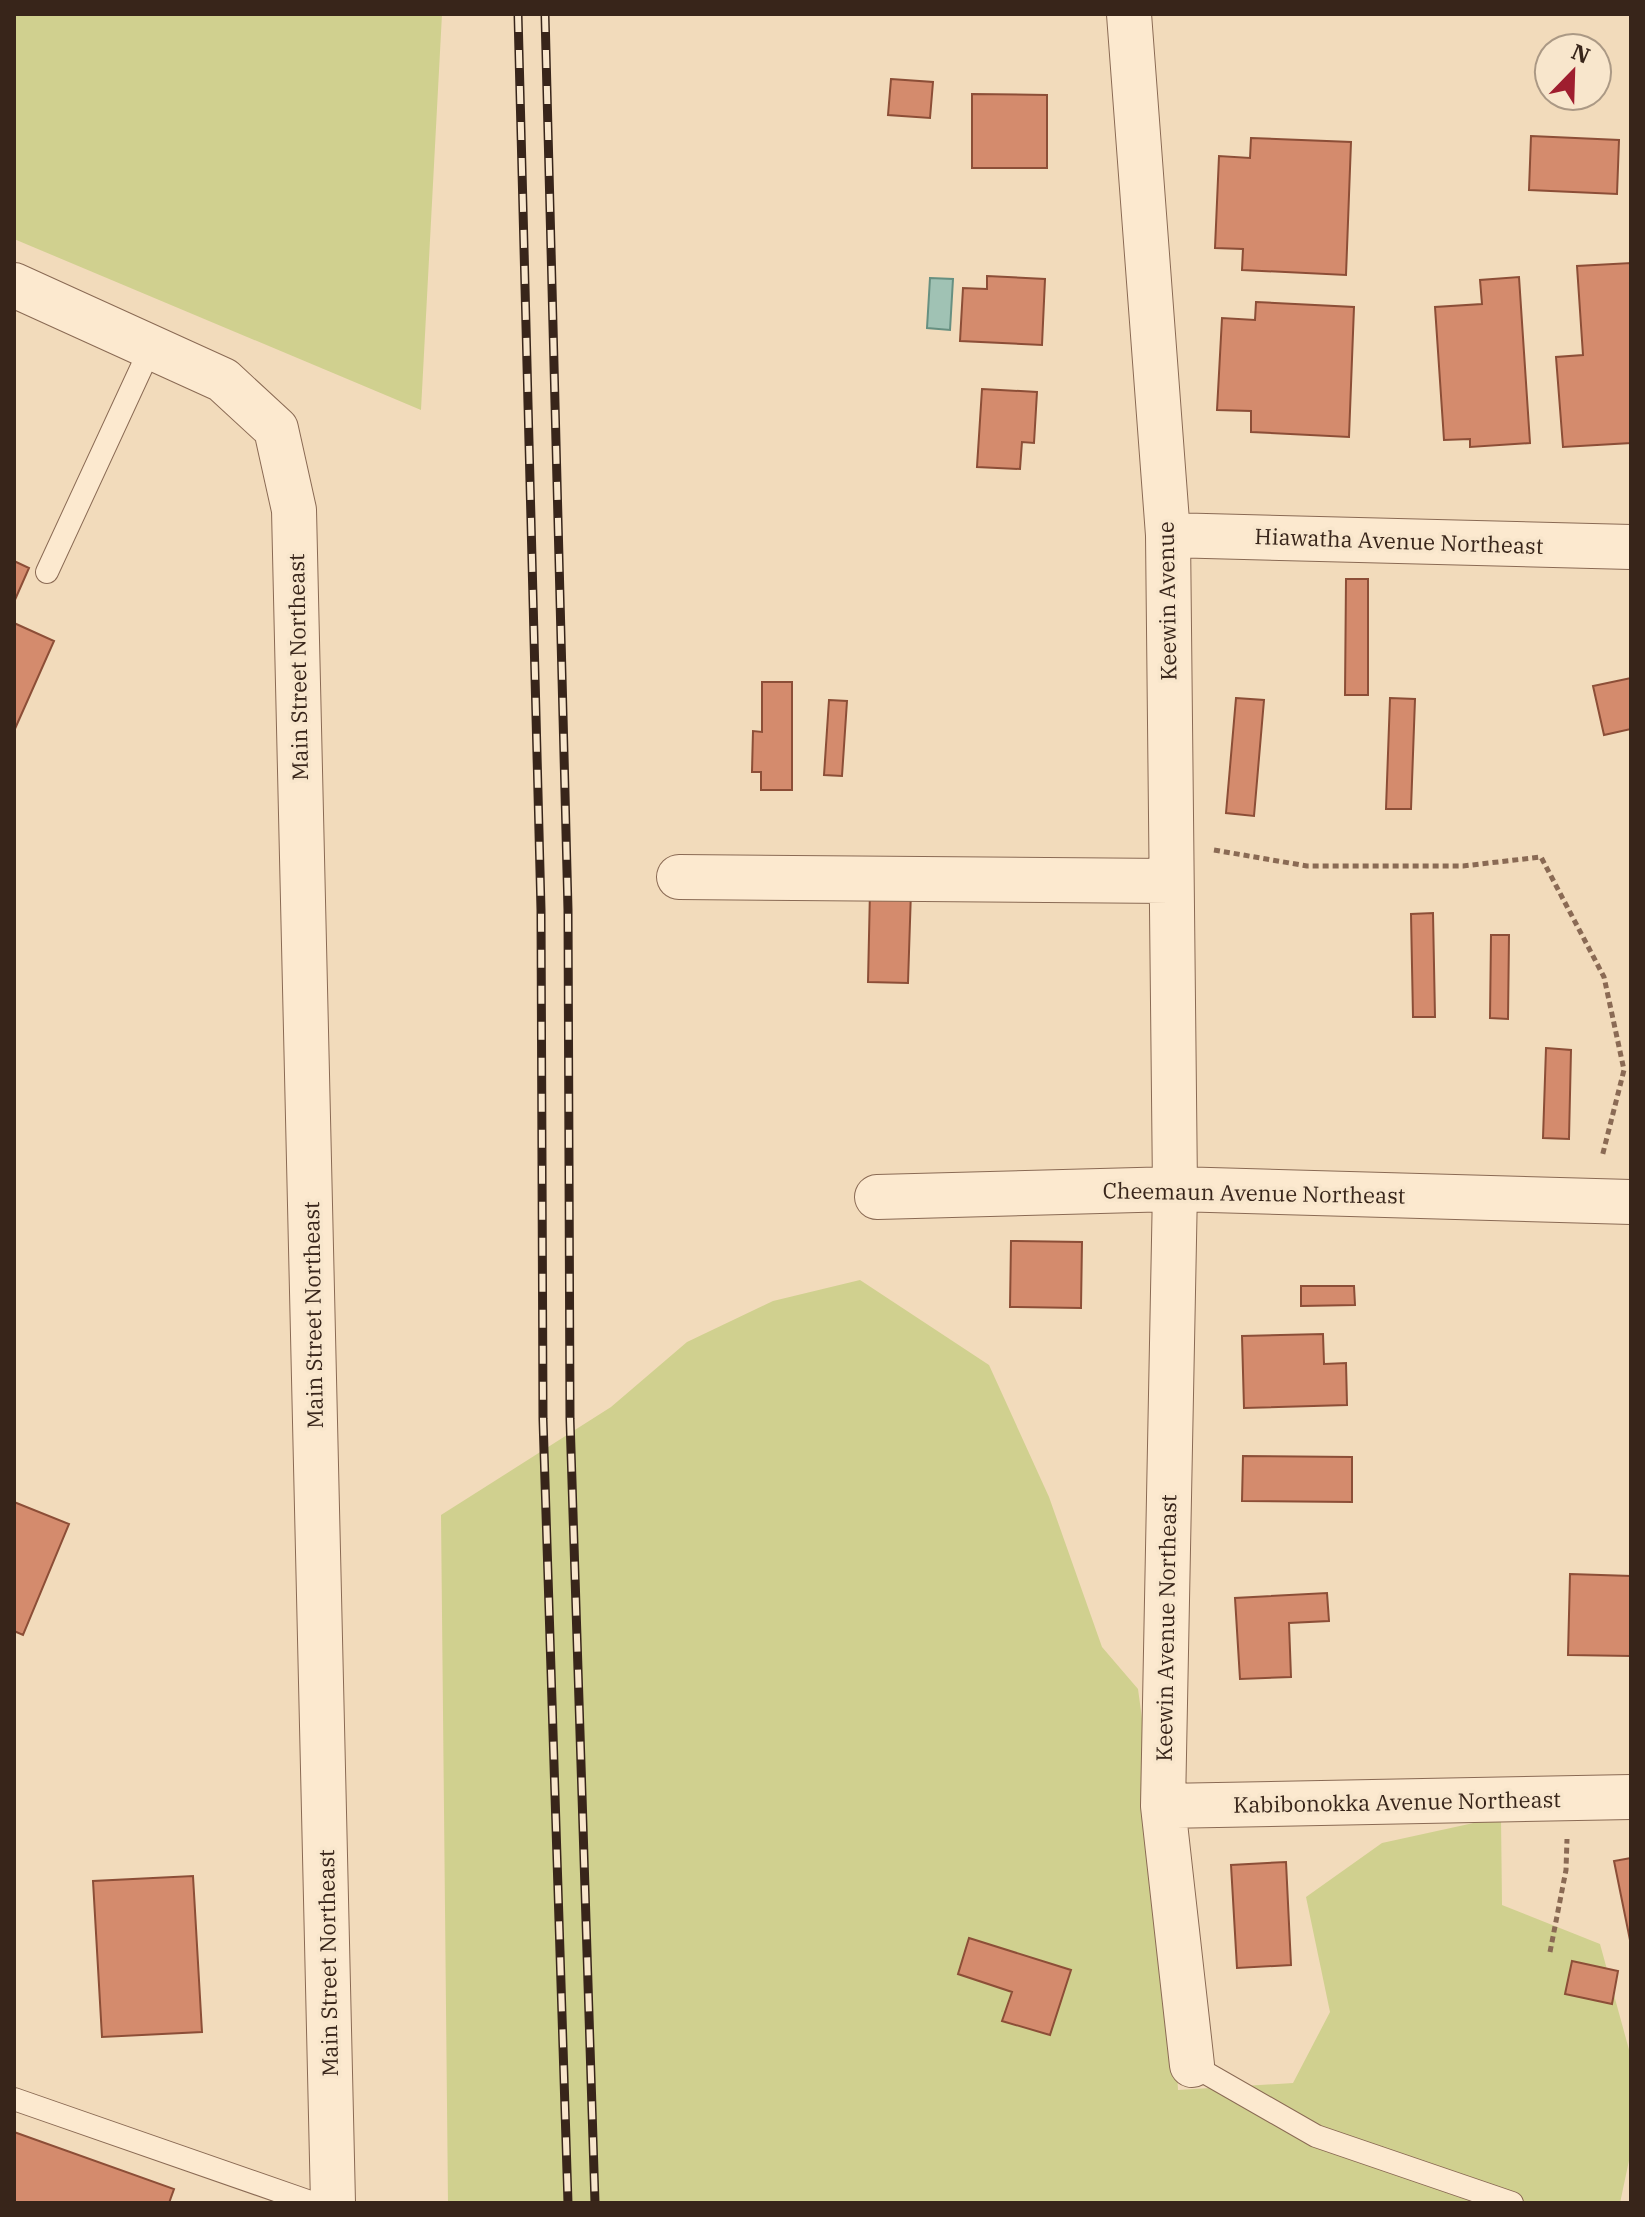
<svg xmlns="http://www.w3.org/2000/svg" width="1645" height="2217" font-family="'IBM Plex Serif',serif">
	<style>
		.green { fill: #d0d08f }
		.water { fill: #a0c2b4; stroke: #679081; stroke-width: 2 }
		.building { fill: #d48b6d; stroke: #8c4e37; stroke-width: 2 }
		.lines { fill: none; stroke-linecap: round; stroke-linejoin: round }
		.service-casing { stroke: #8a6a54; stroke-width: 24 }
		.minor-casing { stroke: #8a6a54; stroke-width: 46 }
		.path { stroke: #8a6a54; stroke-width: 5; stroke-dasharray: 6 4; stroke-linecap: butt }
		.service { stroke: #fce9cf; stroke-width: 22 }
		.minor { stroke: #fce9cf; stroke-width: 44 }
		.rail-casing { stroke: #38251a; stroke-width: 9 }
		.rail { stroke: #f8e6cc; stroke-width: 6; stroke-dasharray: 18; stroke-linecap: butt }
		.labels { text-anchor: middle; stroke-width: 7; stroke-linejoin: round; paint-order: stroke }
		.street-label { font-size: 22px; fill: #38251a; stroke: #f8e6cc }
	</style>
	<rect width="100%" height="100%" fill="#f2dbbb"/>
	<!-- green -->
	<path class="green" d="M14 14H442L421 410 14 239Z
		M860 1280 989 1365 1049 1497 1102 1647 1138 1689 1168 1911 1178 2090 1293 2083 1330 2012 1306 1897 1382 1843 1501 1817 1502 1905 1600 1944 1631 2057V2151L1620 2203H448L441 1515 611 1407 687 1342 773 1301Z"/>
	<!-- water -->
	<path class="water" d="M930 278 953 279 950 330 927 328Z"/>
	<!-- building -->
	<path class="building" d="M891 79 933 82 930 118 888 115Z
		M972 94 1047 95V168H972Z
		M1531 136 1619 140 1617 194 1529 190Z
		M1251 138 1351 142 1346 275 1242 270 1243 249 1215 248 1219 156 1250 158Z
		M1631 263V443L1563 447 1556 357 1583 355 1577 266Z
		M987 276 1045 279 1042 345 960 341 963 288 987 289Z
		M1519 277 1530 443 1470 447V439L1444 440 1435 307 1482 304 1480 280Z
		M1256 302 1354 307 1349 437 1251 432V411L1217 410 1222 318 1255 320Z
		M982 389 1037 392 1034 443 1022 442 1020 469 977 467Z
		M14 561 29 568 14 602Z
		M1346 579H1368V695H1345Z
		M14 623 54 641 14 731Z
		M1631 678V729L1604 735 1593 686Z
		M762 682H792V790H761V772H752L753 731 762 732Z
		M1236 698 1264 700 1254 816 1226 813Z
		M1390 698 1415 699 1411 809H1386Z
		M829 700 847 701 842 776 824 775Z
		M870 890 911 891 908 983 868 982Z
		M1433 913 1435 1017H1413L1411 914Z
		M1491 935H1509L1508 1019 1490 1018Z
		M1546 1048 1571 1050 1569 1139 1543 1138Z
		M1011 1241 1082 1242 1081 1308 1010 1307Z
		M1301 1286H1354L1355 1305 1301 1306Z
		M1323 1334 1324 1364 1346 1363 1347 1405 1244 1408 1242 1336Z
		M1243 1456 1352 1457V1502L1242 1501Z
		M14 1502 69 1524 23 1635 14 1631Z
		M1570 1574 1631 1576V1656L1568 1655Z
		M1327 1593 1329 1621 1289 1623 1291 1677 1240 1679 1235 1598Z
		M1631 1858V1945L1614 1861Z
		M1286 1862 1291 1965 1237 1968 1231 1865Z
		M193 1876 202 2032 102 2037 93 1881Z
		M969 1938 1071 1970 1050 2035 1002 2021 1012 1992 958 1974Z
		M1572 1961 1618 1971 1612 2004 1565 1994Z
		M14 2132 174 2189 169 2203H14Z"/>
	<g class="lines">
		<defs>
			<path id="service" d="M47 572 151 347
				M1192 2065 1316 2136 1512 2203
				M14 2099 313 2203"/>
			<path id="minor" d="M1129 14 1168 535 1175 1189 1163 1806 1192 2065
				M14 285 223 380 276 429 294 510 333 2203
				M1168 535 1631 547
				M679 877 1170 881
				M877 1197 1175 1189 1631 1202
				M1163 1806 1631 1797"/>
		</defs>
		<!-- service casing -->
		<use href="#service" class="service-casing"/>
		<!-- minor casing -->
		<use href="#minor" class="minor-casing"/>
		<!-- path -->
		<path class="path" d="M1214 850 1307 866H1463L1541 857 1604 977 1624 1070 1602 1157
			M1550 1952 1566 1870 1567 1839"/>
		<!-- service -->
		<use href="#service" class="service"/>
		<!-- minor -->
		<use href="#minor" class="minor"/>
		<defs>
			<path id="rail" d="M518 14 541 910 543 1419 568 2203
				M545 14 568 910 570 1419 595 2203"/>
		</defs>
		<!-- rail casing -->
		<use href="#rail" class="rail-casing"/>
		<!-- rail -->
		<use href="#rail" class="rail"/>
	</g>
	<g class="labels">
		<!-- street labels -->
		<g class="street-label">
			<text transform="translate(1399 541) rotate(2)" y="8">Hiawatha Avenue Northeast</text>
			<text transform="translate(1167 601) rotate(-91)" y="8">Keewin Avenue</text>
			<text transform="translate(298 667) rotate(-91)" y="8">Main Street Northeast</text>
			<text transform="translate(1254 1193) rotate(1)" y="8">Cheemaun Avenue Northeast</text>
			<text transform="translate(313 1315) rotate(-91)" y="8">Main Street Northeast</text>
			<text transform="translate(1166 1628) rotate(-89)" y="8">Keewin Avenue Northeast</text>
			<text transform="translate(1397 1802) rotate(-1)" y="8">Kabibonokka Avenue Northeast</text>
			<text transform="translate(328 1963) rotate(-91)" y="8">Main Street Northeast</text>
		</g>
	</g>
	<!-- border -->
	<rect width="1645" height="2217" fill="none" stroke="#38251a" stroke-width="32"/>
	<!-- north arrow -->
	<g transform="translate(1573 72) rotate(23)"><circle r="38" fill="#f8e6cc" stroke="#ab9985" stroke-width="2"/>
	<path d="M0-6L14 30L0 20L-14 30Z" fill="#9f1e2f"/>
	<text y="-12" font-size="22" font-weight="bold" text-anchor="middle" fill="#38251a">N</text>
	</g>
</svg>
